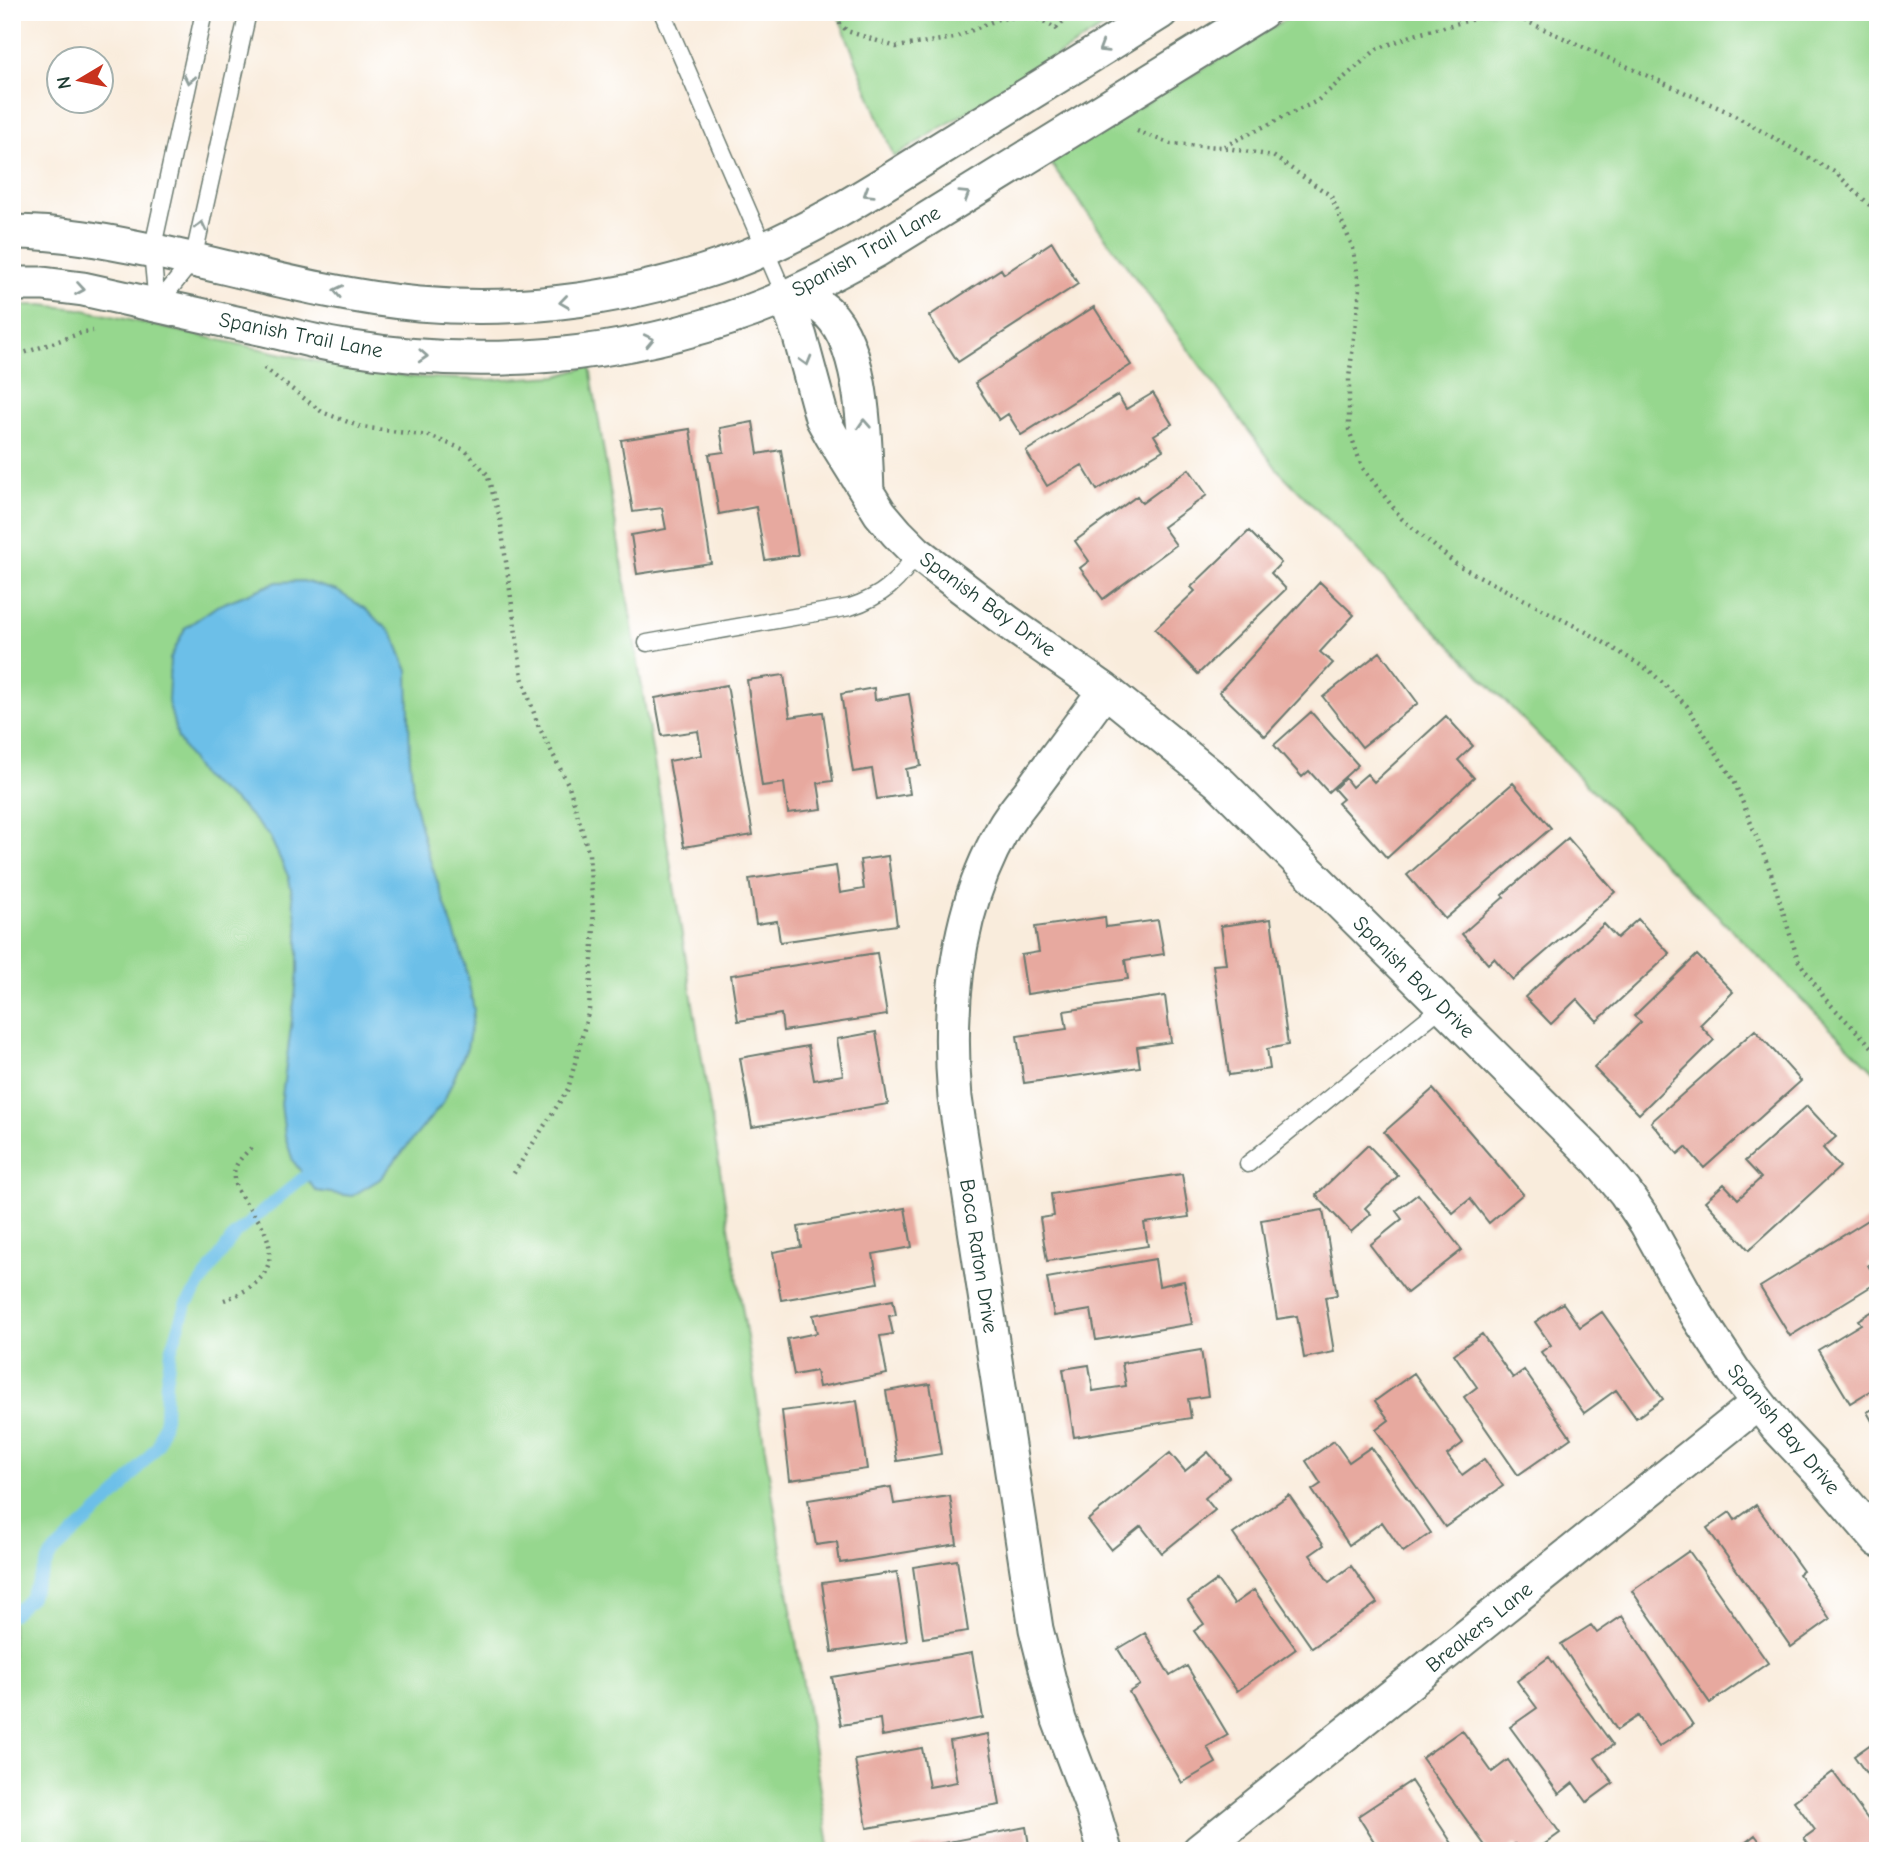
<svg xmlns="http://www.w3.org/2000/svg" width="1890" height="1863" font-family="'Comic Neue',sans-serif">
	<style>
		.green { fill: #96d78e; stroke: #5a8a61; stroke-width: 2 }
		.water { fill: #6cbfe8; stroke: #467e8e; stroke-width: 2 }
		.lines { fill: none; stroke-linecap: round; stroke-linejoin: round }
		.stream { stroke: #6cbfe8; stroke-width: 12 }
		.building { fill: #e7a99f }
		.lane-casing { stroke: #6b7a6f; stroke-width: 19 }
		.street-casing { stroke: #6b7a6f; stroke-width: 37 }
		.path { stroke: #6b7a6f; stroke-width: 4.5; stroke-dasharray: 2 5; stroke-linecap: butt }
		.lane { stroke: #fff; stroke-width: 16 }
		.street { stroke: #fff; stroke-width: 33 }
		.oneway { stroke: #8f9e9a }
		.labels { text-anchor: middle; stroke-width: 6; stroke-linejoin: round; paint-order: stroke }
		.street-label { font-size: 21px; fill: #1f3d34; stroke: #fff }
	</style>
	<rect width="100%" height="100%" fill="#fff"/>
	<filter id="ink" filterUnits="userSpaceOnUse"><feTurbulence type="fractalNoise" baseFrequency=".0143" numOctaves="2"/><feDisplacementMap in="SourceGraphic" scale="14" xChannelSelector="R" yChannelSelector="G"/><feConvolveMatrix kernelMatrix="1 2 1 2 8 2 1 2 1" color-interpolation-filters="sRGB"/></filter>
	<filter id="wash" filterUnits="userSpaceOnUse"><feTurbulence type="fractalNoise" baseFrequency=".00686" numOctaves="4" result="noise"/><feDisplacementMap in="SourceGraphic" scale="28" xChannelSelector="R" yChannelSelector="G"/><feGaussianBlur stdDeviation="1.57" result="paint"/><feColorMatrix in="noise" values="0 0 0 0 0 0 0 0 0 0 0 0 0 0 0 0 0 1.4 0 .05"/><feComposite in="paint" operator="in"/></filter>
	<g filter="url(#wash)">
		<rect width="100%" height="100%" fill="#f9ecdc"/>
		<!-- green -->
		<path class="green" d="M837 12H1128L894 157Z
			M1298 12H1878V1075L1669 868 1277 469 1049 161Z
			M12 305H42L80 309 342 367 413 377 485 380 558 376 590 366 830 1851H12Z"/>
		<!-- water -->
		<path class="water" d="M303 581 337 591 364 608 393 634 408 671 410 759 414 801 426 848 465 964 474 1010 467 1048 443 1103 380 1179 352 1196 316 1191 293 1161 285 1136 281 1104 298 972V928L289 878 270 837 241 806 202 777 178 739 168 701 170 659 185 628 217 606 277 582Z"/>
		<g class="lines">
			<!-- stream -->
			<path class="stream" d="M1872 12 1878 16
				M12 1615 30 1598 51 1555 119 1492 158 1445 165 1418 166 1382 171 1351 186 1305 235 1234 305 1176"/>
		</g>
		<g id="blocks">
			<!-- building -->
			<path class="building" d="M1052 242 1078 284 958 362 929 316 1001 269 1004 274Z
				M1094 307 1131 365 1021 435 1008 414 999 420 975 383Z
				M1153 393 1172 424 1154 435 1163 450 1097 490 1082 465 1047 486 1026 451 1118 395 1126 409Z
				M753 422 758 454 781 450 798 555 765 560 756 507 719 514 709 454 724 452 720 428Z
				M690 429 711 563 637 574 631 535 666 529 662 508 633 512 621 440Z
				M1189 469 1207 495 1163 527 1176 545 1103 599 1080 568 1089 561 1075 541 1137 496 1142 503Z
				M1249 531 1281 563 1271 573 1286 589 1198 674 1155 629 1195 591 1191 587Z
				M1320 582 1354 615 1320 652 1333 663 1265 736 1219 692Z
				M1380 652 1418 703 1362 747 1323 697Z
				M784 675 790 717 823 712 833 781 818 783 822 809 788 813 784 783 762 786 747 680Z
				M727 685 753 835 684 847 669 761 702 755 698 731 662 736 655 698Z
				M874 688 875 700 909 694 921 766 906 769 910 794 877 799 872 769 853 772 841 694Z
				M1311 712 1358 765 1328 792 1309 771 1302 777 1274 745Z
				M1446 716 1473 746 1458 760 1474 778 1387 858 1338 803 1343 799 1334 789 1345 778 1352 787 1367 774 1374 782Z
				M1513 783 1551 828 1445 919 1407 875Z
				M1568 838 1615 892 1513 980 1494 958 1488 964 1462 934 1504 897 1502 895Z
				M888 856 897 925 780 942 777 921 756 924 749 879 836 866 840 893 864 889 860 860Z
				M1105 917 1106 927 1158 920 1164 954 1125 960 1128 979 1027 994 1021 955 1039 952 1035 927Z
				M1271 919 1288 1045 1267 1049 1270 1069 1229 1075 1213 965 1226 964 1221 926Z
				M1638 919 1670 954 1597 1021 1577 999 1551 1024 1525 997 1604 924 1617 938Z
				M877 953 887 1015 783 1031 781 1014 738 1021 731 975Z
				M1697 955 1733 992 1700 1025 1714 1040 1639 1114 1594 1068 1641 1022 1634 1016Z
				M1165 996 1171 1042 1137 1047 1140 1067 1024 1083 1017 1036 1067 1029 1064 1011Z
				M1755 1030 1801 1081 1704 1168 1686 1147 1678 1154 1651 1122Z
				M876 1032 888 1104 752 1127 740 1058 808 1046 814 1080 843 1075 837 1039Z
				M1433 1089 1523 1194 1489 1223 1470 1199 1453 1213 1384 1132Z
				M1807 1106 1836 1137 1823 1148 1840 1167 1749 1250 1705 1201 1724 1184 1738 1199 1761 1178 1745 1161Z
				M1368 1145 1398 1176 1365 1208 1371 1214 1351 1232 1316 1195Z
				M1182 1174 1189 1217 1144 1223 1148 1246 1047 1261 1040 1218 1054 1216 1051 1194Z
				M1418 1194 1462 1250 1407 1293 1370 1245 1402 1219 1396 1211Z
				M905 1208 912 1247 873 1254 878 1283 781 1300 773 1252 801 1247 798 1227Z
				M1323 1210 1337 1295 1325 1297 1334 1352 1304 1358 1297 1316 1277 1319 1261 1220Z
				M1878 1214V1259L1868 1265 1878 1282 1790 1336 1760 1287Z
				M1155 1259 1159 1286 1184 1281 1192 1324 1096 1340 1091 1310 1054 1316 1047 1278Z
				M893 1300 896 1315 889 1316 893 1334 880 1336 887 1374 819 1387 816 1371 794 1375 787 1339 817 1333 813 1315Z
				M1563 1303 1580 1327 1602 1312 1663 1399 1636 1418 1616 1390 1584 1413 1541 1352 1551 1345 1535 1322Z
				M1878 1308V1386L1850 1403 1818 1350 1861 1324 1858 1320Z
				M1482 1334 1513 1378 1524 1370 1571 1438 1518 1475 1464 1397 1477 1387 1454 1354Z
				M1201 1350 1208 1396 1188 1399 1191 1418 1074 1437 1063 1369 1089 1365 1093 1391 1126 1386 1122 1363Z
				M1414 1373 1463 1443 1447 1455 1462 1475 1484 1459 1503 1486 1445 1527 1376 1430 1389 1420 1375 1401Z
				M930 1384 941 1454 897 1461 886 1391Z
				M857 1401 867 1469 790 1480 782 1411Z
				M1878 1406V1432L1867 1412Z
				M1334 1441 1349 1462 1371 1447 1431 1533 1403 1552 1382 1522 1349 1545 1312 1490 1321 1484 1306 1461Z
				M1208 1452 1229 1477 1205 1498 1215 1510 1162 1553 1141 1526 1111 1550 1088 1520 1170 1453 1185 1471Z
				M891 1487 894 1504 950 1496 957 1544 840 1563 837 1542 816 1545 808 1500Z
				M1289 1495 1324 1545 1310 1555 1329 1582 1351 1566 1377 1603 1312 1648 1233 1534Z
				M1756 1505 1803 1571 1799 1574 1830 1619 1791 1647 1707 1528 1730 1512 1735 1520Z
				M1689 1551 1768 1663 1710 1703 1632 1591Z
				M957 1560 968 1631 923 1638 913 1567Z
				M897 1572 907 1641 832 1652 822 1583Z
				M1217 1580 1234 1604 1254 1590 1296 1649 1237 1691 1194 1631 1204 1624 1188 1601Z
				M1622 1616 1693 1725 1659 1747 1638 1716 1617 1730 1561 1644 1591 1625 1597 1633Z
				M1145 1633 1170 1676 1187 1666 1228 1735 1207 1747 1216 1763 1182 1783 1129 1692 1140 1685 1118 1649Z
				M972 1653 983 1718 882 1736 880 1719 841 1725 832 1677Z
				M1549 1657 1613 1745 1595 1758 1613 1783 1587 1802 1573 1783 1559 1794 1510 1727 1537 1708 1517 1681Z
				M1462 1730 1492 1772 1508 1760 1560 1833 1535 1851H1520L1515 1844 1506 1851H1489L1422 1758Z
				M988 1734 1000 1805 867 1828 855 1760 922 1748 929 1787 957 1782 950 1741Z
				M1878 1739V1790L1854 1756Z
				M1833 1772 1878 1833V1851H1813L1804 1838 1815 1830 1794 1801Z
				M1411 1781 1457 1851H1380L1358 1816Z
				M1026 1827 1030 1851H912V1849Z
				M1755 1835 1767 1851H1735Z"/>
		</g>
	</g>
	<g filter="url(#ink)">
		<use href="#blocks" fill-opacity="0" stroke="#6b7a6f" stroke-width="2"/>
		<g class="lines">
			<defs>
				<path id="lane" d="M662 12 785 296
					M157 305 193 260 248 12
					M157 305 152 251 204 12
					M647 643 850 607C881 597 901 581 916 552
					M1248 1164 1443 1006"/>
				<path id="street" d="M12 232C63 232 110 242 159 252 245 271 331 296 419 304 525 313 635 298 735 261 806 234 871 192 935 152 1011 105 1086 59 1161 12
					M12 284H43L83 289C141 302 200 315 259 328 288 334 317 343 346 347 483 370 623 358 753 310 796 294 837 272 877 250L1262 12
					M867 492C865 444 865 336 821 307 810 300 798 298 785 296L800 337 822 418 832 436 880 513 897 533 916 552 1009 623 1105 690 1221 784 1598 1160 1625 1192 1646 1223 1697 1315 1735 1373 1777 1427 1824 1477 1878 1540
					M1105 690C1082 722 1058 754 1035 785 1025 799 1012 813 1003 829 956 910 947 1006 955 1098L1036 1629 1059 1720 1092 1807 1105 1851
					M1199 1851 1758 1403"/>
			</defs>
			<!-- lane casing -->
			<use href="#lane" class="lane-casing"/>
			<!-- street casing -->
			<use href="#street" class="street-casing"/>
			<!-- path -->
			<path class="path" d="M830 12 847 31 896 47 954 38 998 19 1031 16 1056 28 1060 34
				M1056 28 1076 12
				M1137 131 1171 144 1221 147 1273 156 1331 196 1353 248 1360 289 1349 378V430L1362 467 1402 519 1456 564 1590 634 1650 671 1687 706 1734 781 1771 873 1798 960 1825 999 1878 1053
				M1224 146 1317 101 1377 49 1414 35 1485 16 1517 17 1726 111 1836 173 1878 213
				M12 355 24 353 84 332 93 331
				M264 368 322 412 361 427 429 436 465 450 487 474 500 518 522 677 538 725 569 786 589 854 594 927 589 1010 568 1089 512 1176
				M224 1300C255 1289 281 1270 265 1232 262 1224 255 1216 250 1209 243 1198 233 1189 234 1175 234 1164 243 1156 251 1148"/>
			<!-- lane -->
			<use href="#lane" class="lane"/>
			<!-- street -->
			<use href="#street" class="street"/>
		</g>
		<!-- one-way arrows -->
		<defs><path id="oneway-chevron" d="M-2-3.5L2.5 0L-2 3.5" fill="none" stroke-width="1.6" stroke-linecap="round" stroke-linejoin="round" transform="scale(1.75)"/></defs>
		<g class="oneway">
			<use href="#oneway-chevron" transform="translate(1103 48) rotate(148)"/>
			<use href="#oneway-chevron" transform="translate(189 79) rotate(102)"/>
			<use href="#oneway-chevron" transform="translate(868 193) rotate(148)"/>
			<use href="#oneway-chevron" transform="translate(965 195) rotate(-32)"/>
			<use href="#oneway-chevron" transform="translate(201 226) rotate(-77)"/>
			<use href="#oneway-chevron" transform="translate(80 289) rotate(9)"/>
			<use href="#oneway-chevron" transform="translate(338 291) rotate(-168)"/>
			<use href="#oneway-chevron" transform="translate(564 302) rotate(172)"/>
			<use href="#oneway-chevron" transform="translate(649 340) rotate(-13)"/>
			<use href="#oneway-chevron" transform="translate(423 356) rotate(3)"/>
			<use href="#oneway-chevron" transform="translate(806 361) rotate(74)"/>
			<use href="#oneway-chevron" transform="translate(864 424) rotate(-93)"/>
		</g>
	</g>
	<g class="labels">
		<!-- street labels -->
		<g class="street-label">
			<text transform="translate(866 251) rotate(-29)" y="7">Spanish Trail Lane</text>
			<text transform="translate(301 335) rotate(11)" y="7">Spanish Trail Lane</text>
			<text transform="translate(988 604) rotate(36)" y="7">Spanish Bay Drive</text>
			<text transform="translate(1414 977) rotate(45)" y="7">Spanish Bay Drive</text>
			<text transform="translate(979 1256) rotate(81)" y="7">Boca Raton Drive</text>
			<text transform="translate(1784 1429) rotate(50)" y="7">Spanish Bay Drive</text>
			<text transform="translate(1479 1627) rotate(-39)" y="7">Breakers Lane</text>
		</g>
	</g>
	<!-- margin -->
	<rect width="1890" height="1863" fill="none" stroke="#fff" stroke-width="42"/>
	<!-- north arrow -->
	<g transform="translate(80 80) rotate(260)"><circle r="33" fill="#ffffff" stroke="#a5b1ae" stroke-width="2"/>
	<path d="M0-5L12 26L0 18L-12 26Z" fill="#c8321e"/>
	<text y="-10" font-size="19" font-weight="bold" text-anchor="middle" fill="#1f3d34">N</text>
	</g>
</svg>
